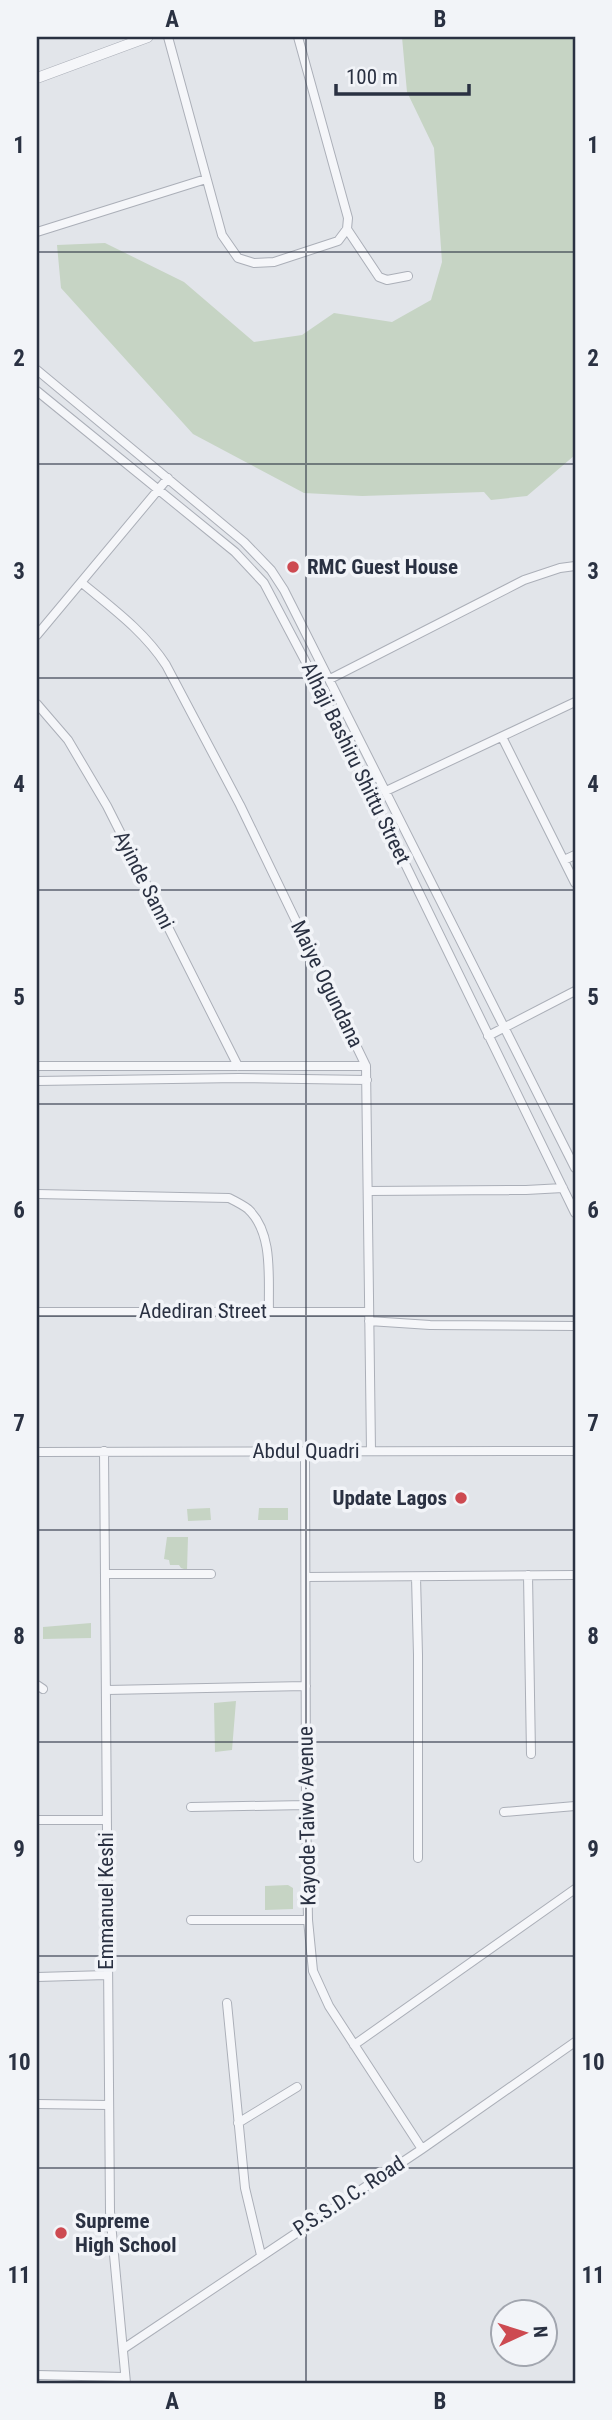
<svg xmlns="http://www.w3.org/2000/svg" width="612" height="2420" font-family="'Roboto Condensed',sans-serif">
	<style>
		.green { fill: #c6d4c4 }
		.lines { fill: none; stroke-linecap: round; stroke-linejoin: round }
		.minor-casing { stroke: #abafb8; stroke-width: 10 }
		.tertiary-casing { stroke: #abafb8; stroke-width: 11 }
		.minor { stroke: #f5f6f9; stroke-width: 8 }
		.tertiary { stroke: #f5f6f9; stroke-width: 10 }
		.grid { fill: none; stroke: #2a3142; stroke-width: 2; stroke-opacity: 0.55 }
		.poi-dot { fill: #cd4a51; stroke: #f2f4f8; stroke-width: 2.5 }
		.labels { text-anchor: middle; stroke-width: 7; stroke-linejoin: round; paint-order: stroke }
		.poi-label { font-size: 21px; font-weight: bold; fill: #2a3142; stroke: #f2f4f8; text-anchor: start }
		.street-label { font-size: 21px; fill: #2a3142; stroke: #f2f4f8 }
		.neatline { fill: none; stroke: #2a3142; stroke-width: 2.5 }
		.grid-label { font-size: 23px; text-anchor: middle; font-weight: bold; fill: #2a3142 }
	</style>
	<rect width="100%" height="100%" fill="#e2e5ea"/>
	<!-- green -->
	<path class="green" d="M402 37H572L575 41V455L527 496 491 500 484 492 362 496 304 493 193 434 61 288 57 245 105 243 184 282 254 342 302 335 334 313 392 322 431 300 442 262 434 148 407 92Z
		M210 1508 211 1520 188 1521 187 1509Z
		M259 1508H288V1520H258Z
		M167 1537H188L187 1570 181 1568 179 1565H170L169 1560 164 1559Z
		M91 1623V1638L43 1639V1627Z
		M236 1701 232 1750 215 1752 214 1703Z
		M288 1885 293 1888V1909L265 1910V1886Z"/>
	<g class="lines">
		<defs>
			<path id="minor" d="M168 37 222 235 238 258 254 263 274 262 338 241 347 229 348 218 298 37
				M347 229 379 277 387 280 408 276
				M37 232 206 179
				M37 370 244 542 271 570 284 590 575 1168
				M37 391 235 552 264 583 320 689 575 1213
				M82 583C112 608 144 631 166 665L240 805 366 1066 371 1451
				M37 635 168 478
				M330 679 524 580 560 568 575 566
				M37 704 68 740 107 806 238 1066
				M502 737 575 883
				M386 791 575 702
				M564 860 575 855
				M488 1036 575 991
				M37 1066H366
				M37 1081 239 1078 367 1080
				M368 1191 526 1190 563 1188
				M37 1194 229 1198C235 1201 243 1205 248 1209 274 1233 268 1279 269 1311
				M37 1312H369
				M369 1321 430 1325 575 1326
				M104 1451 110 2212 126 2383
				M37 1452 575 1451
				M305 1452 306 1805 308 1920 313 1971 329 2006 422 2149
				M105 1574H211
				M528 1575 531 1754
				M306 1577 575 1575
				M416 1577 418 1655V1858
				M37 1685 43 1689
				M107 1690 306 1686
				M191 1807 306 1805
				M504 1812 575 1806
				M37 1820H106
				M191 1920H308
				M37 1977 107 1975
				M227 2003 245 2188 261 2255
				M354 2045 575 1889
				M37 2104 108 2105
				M238 2123 297 2087
				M123 2349 422 2149 575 2042
				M37 2375 125 2377"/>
			<path id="tertiary" d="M37 78 148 37"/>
		</defs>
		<!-- minor casing -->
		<use href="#minor" class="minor-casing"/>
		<!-- tertiary casing -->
		<use href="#tertiary" class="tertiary-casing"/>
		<!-- minor -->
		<use href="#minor" class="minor"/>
		<!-- tertiary -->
		<use href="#tertiary" class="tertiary"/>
	</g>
	<!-- grid -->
	<path class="grid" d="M306 37V2383M37 252H575M37 464H575M37 678H575M37 890H575M37 1104H575M37 1316H575M37 1530H575M37 1742H575M37 1956H575M37 2168H575"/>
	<!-- markers -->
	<g class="poi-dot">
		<circle cx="293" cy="567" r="7"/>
		<circle cx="461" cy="1498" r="7"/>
		<circle cx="61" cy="2233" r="7"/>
	</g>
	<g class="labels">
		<!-- poi labels -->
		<g class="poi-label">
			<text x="307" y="574">RMC Guest House</text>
			<text x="447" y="1505" text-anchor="end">Update Lagos</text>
			<text x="75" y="2228">Supreme<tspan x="75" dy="24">High School</tspan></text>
		</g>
		<!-- street labels -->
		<g class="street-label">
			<text transform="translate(356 763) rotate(64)" y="7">Alhaji Bashiru Shittu Street</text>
			<text transform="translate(144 880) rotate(63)" y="7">Ayinde Sanni</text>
			<text transform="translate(327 984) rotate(64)" y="7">Maiye Ogundana</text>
			<text x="203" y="1318">Adediran Street</text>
			<text x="306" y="1458">Abdul Quadri</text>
			<text transform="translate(307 1816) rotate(-91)" y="7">Kayode Taiwo Avenue</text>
			<text transform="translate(106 1901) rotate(-90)" y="7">Emmanuel Keshi</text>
			<text transform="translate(349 2196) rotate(-33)" y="7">P.S.S.D.C. Road</text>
		</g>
	</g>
	<!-- border -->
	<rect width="612" height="2420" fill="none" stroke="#f2f4f8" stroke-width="77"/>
	<!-- north arrow -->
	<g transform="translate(524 2333) rotate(86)"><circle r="33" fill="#f2f4f8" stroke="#a2a6af" stroke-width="2"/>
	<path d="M0-5L12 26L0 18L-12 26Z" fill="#cd4a51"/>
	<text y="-10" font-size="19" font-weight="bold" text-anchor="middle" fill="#2a3142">N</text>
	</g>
	<!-- scale -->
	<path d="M336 84v10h133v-10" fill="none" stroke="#2a3142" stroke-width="3.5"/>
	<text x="346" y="84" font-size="21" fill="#2a3142" stroke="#f2f4f8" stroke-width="5" paint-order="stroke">100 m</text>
	<rect x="38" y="38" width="536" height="2344" class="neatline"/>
	<g class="grid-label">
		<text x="172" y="27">A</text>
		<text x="440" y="27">B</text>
		<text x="19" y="153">1</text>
		<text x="593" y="153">1</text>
		<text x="19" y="366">2</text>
		<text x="593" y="366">2</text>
		<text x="19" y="579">3</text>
		<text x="593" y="579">3</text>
		<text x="19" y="792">4</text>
		<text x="593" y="792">4</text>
		<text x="19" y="1005">5</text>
		<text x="593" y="1005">5</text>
		<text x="19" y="1218">6</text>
		<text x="593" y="1218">6</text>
		<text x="19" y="1431">7</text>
		<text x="593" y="1431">7</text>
		<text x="19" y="1644">8</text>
		<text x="593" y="1644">8</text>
		<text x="19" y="1857">9</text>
		<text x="593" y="1857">9</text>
		<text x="19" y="2070">10</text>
		<text x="593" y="2070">10</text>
		<text x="19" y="2283">11</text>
		<text x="593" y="2283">11</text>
		<text x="172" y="2409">A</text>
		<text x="440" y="2409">B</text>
	</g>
</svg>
